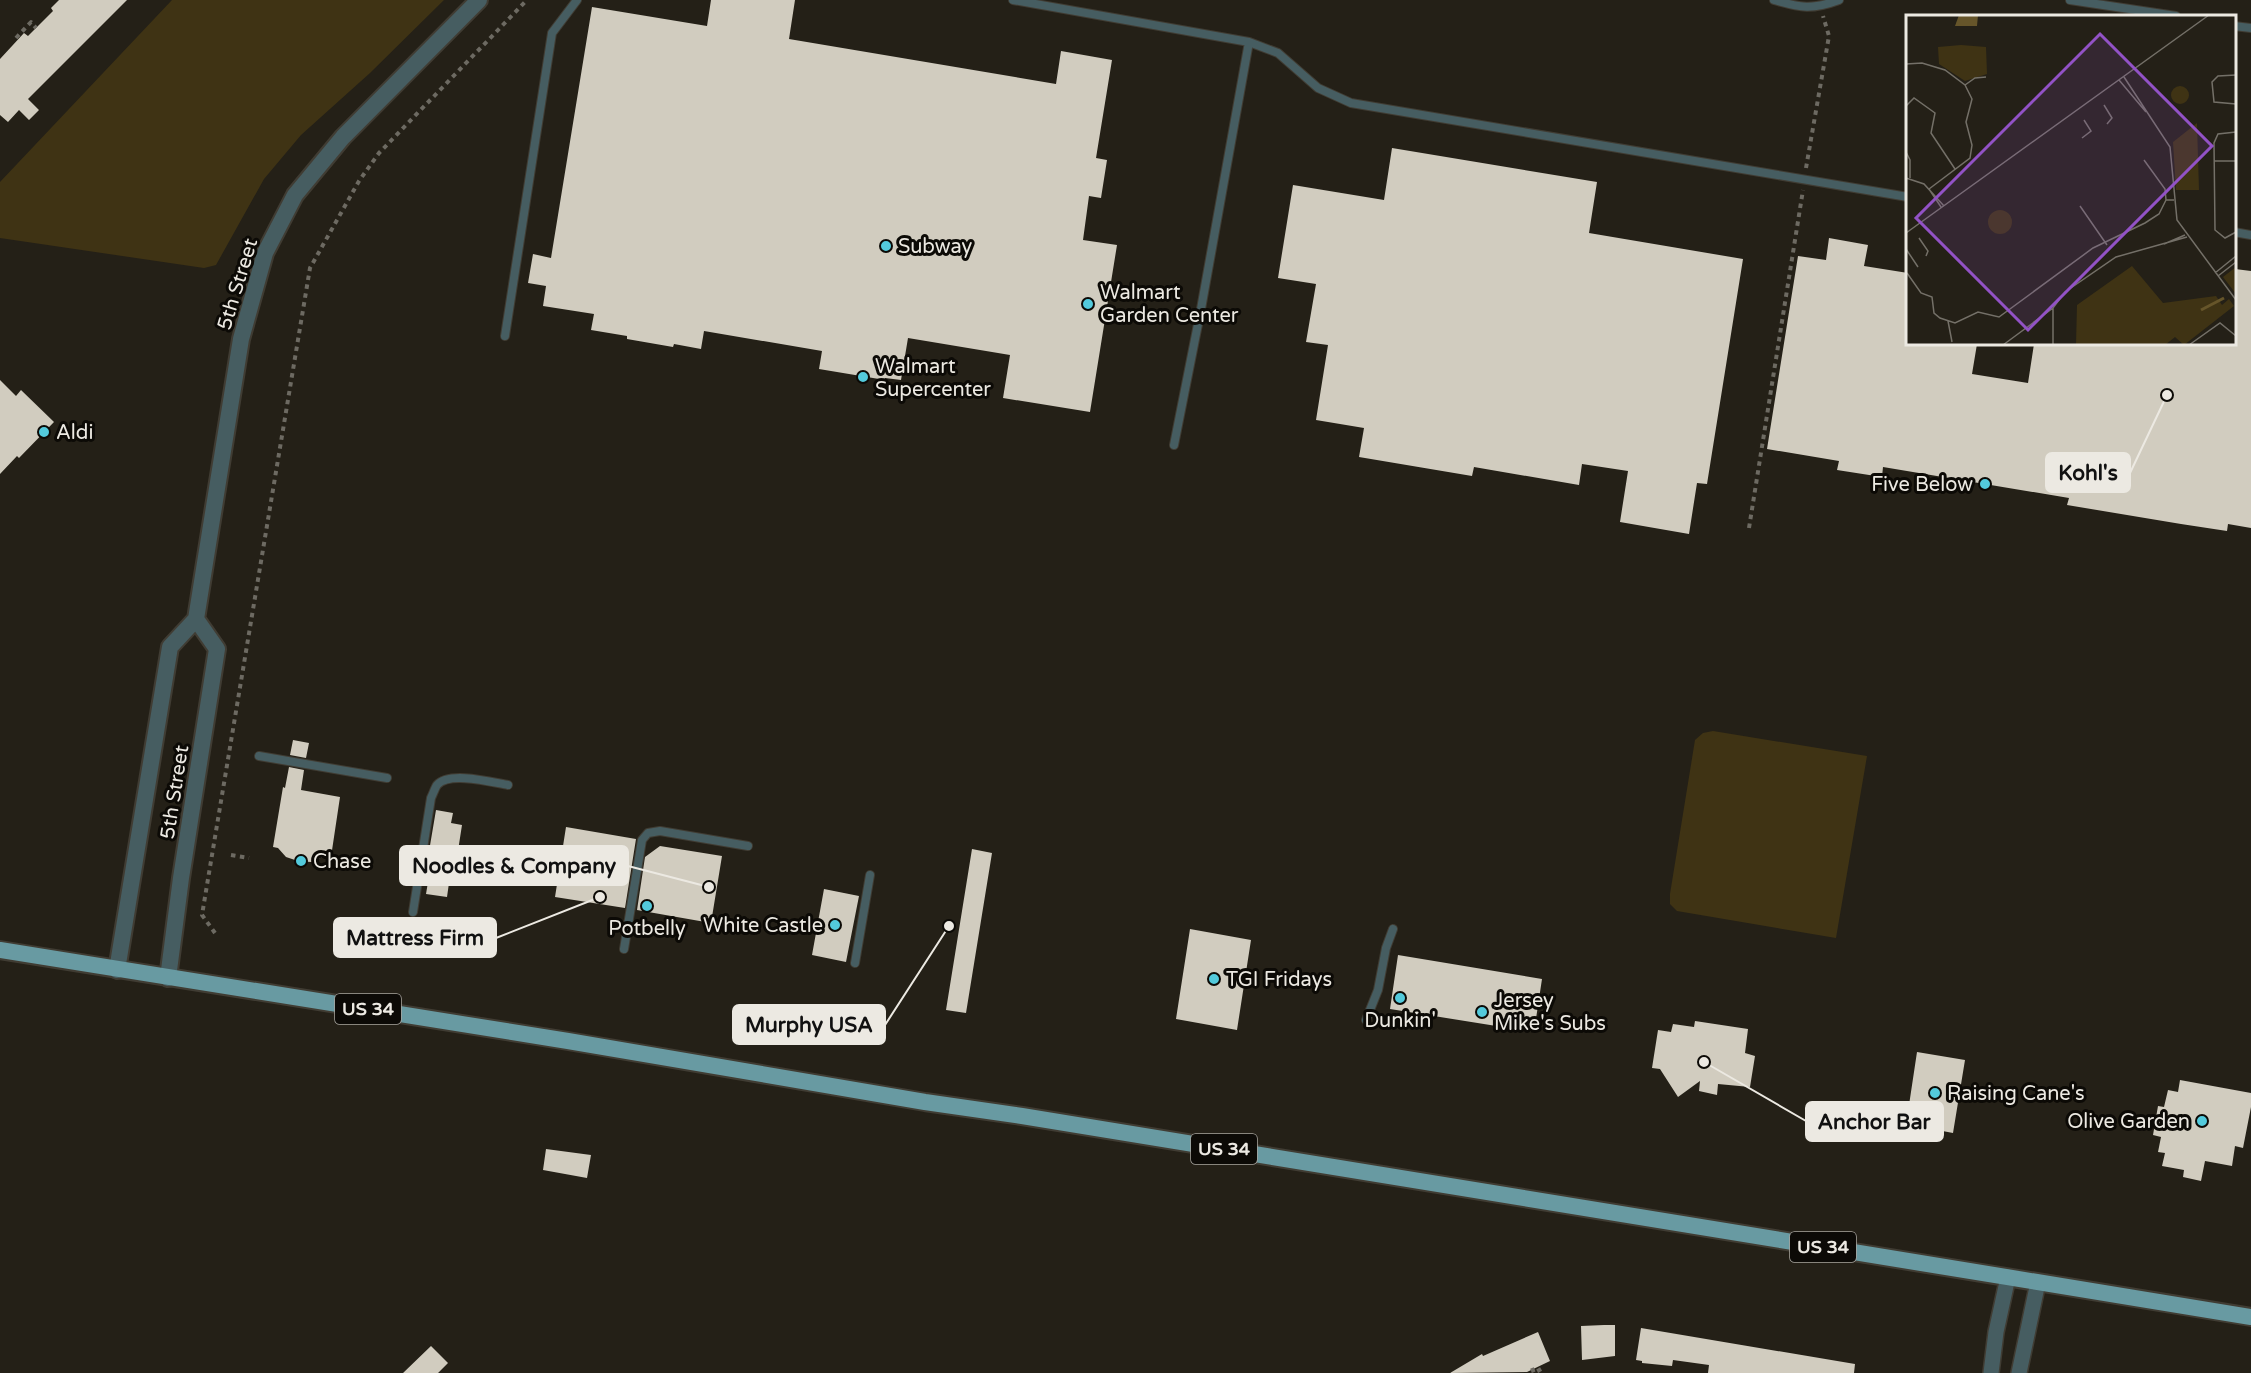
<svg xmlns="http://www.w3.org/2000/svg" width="2251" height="1373" font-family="'Varela Round',sans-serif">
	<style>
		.green { fill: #3f3314 }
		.building { fill: #d1ccbf }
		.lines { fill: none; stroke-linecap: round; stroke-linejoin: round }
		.service-casing { stroke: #403c33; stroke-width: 10 }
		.minor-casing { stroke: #403c33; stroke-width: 18 }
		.tertiary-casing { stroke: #403c33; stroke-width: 20 }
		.primary-casing { stroke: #403c33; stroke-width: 20 }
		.path { stroke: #6d6a62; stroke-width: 4; stroke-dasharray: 4.5 4.5; stroke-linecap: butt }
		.service { stroke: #465d61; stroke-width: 8 }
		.minor { stroke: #465d61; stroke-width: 15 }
		.tertiary { stroke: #465d61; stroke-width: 16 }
		.primary { stroke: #689aa2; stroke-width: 16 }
		.poi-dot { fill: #53cadc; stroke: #0c0a06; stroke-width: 2 }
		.labels { text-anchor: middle; stroke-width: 6; stroke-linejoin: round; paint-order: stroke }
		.shield { fill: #0c0a06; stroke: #a9a6a0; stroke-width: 1.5 }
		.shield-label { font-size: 18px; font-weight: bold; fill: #ece9e2 }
		.poi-label { font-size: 20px; fill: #ece9e2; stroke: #0c0a06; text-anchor: start }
		.street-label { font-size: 20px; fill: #ece9e2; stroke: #0c0a06 }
		.inset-river { fill: none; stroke: #66552a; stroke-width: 3 }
		.inset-road { fill: none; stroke: #747068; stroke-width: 1.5 }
		.view { fill: #9252c6; fill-opacity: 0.15; stroke: #9252c6; stroke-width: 3 }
		.inset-edge { fill: none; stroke: #ece9e2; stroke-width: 3 }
		.leader { fill: none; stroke: #ece9e2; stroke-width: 2 }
		.callout-dot { fill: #ece9e2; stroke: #0c0a06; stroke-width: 2 }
		.callout { fill: #ece9e2; stroke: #ece9e2; stroke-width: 2 }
		.callout-label { font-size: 21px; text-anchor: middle; font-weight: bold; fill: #111 }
	</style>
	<rect width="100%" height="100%" fill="#242017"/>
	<!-- green -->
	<path class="green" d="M172 0H444L370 73 301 135 264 179 216 265 204 268 0 238V182Z
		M1713 731 1867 756 1836 938 1677 911 1670 904V894L1695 740 1703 733Z"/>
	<!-- building -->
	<path class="building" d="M59 0H127L28 99 39 110 29 120 19 110 8 122 0 115V59L24 33 28 36 53 11 51 8Z
		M711 0H795L789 39 1056 84 1061 51 1112 60 1096 158 1107 160 1101 198 1089 196 1083 240 1117 245 1090 412 1003 398 1010 355 908 338 901 380 885 378V380L819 369 822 351 704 331 701 349 674 344 673 347 627 339V336L591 330 594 314 543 306 546 286 528 283 533 254 551 258 592 7 707 26Z
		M1392 148 1597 182 1589 233 1743 259 1707 484 1697 483 1689 534 1620 522 1628 471 1582 464 1579 485 1474 467 1472 476 1359 457 1364 428 1316 420 1328 345 1306 342 1316 284 1278 278 1293 185 1384 200Z
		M1829 238 1868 245 1864 266 1908 273V344H1977L1972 374 2028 383 2034 344H2235V269L2251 271V528L2228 524 2227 531 2181 524 2067 505 2069 498 1883 467 1882 477 1837 470 1839 461 1767 449 1798 256 1826 260Z
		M0 380 16 396 21 390 54 422 19 458 17 456 0 474Z
		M293 740 309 743 306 758 290 755Z
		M289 767 304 770 301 790 340 797 331 857 325 856 311 862 298 861 286 857 278 848 273 847 283 787 285 788Z
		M436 810 453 813 451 823 462 825 455 870 451 869 447 897 426 894 430 870 426 869Z
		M566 827 636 839 625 908 555 897Z
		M660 846 722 856 711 923 637 910 645 857Z
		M972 849 992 853 966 1013 946 1010Z
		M824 889 859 896 846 962 812 955Z
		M1190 929 1251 940 1237 1030 1176 1019Z
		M1398 955 1542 979 1534 1032 1390 1009Z
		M1695 1021 1748 1029 1745 1053 1755 1056 1750 1087 1718 1084 1717 1095 1699 1091 1700 1081 1678 1097 1660 1069 1652 1068 1658 1030 1671 1032 1673 1024 1694 1027Z
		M1917 1052 1965 1060 1953 1133 1932 1129 1931 1136 1915 1133 1916 1127 1906 1125Z
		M2180 1080 2251 1093V1107L2243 1148 2235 1146 2232 1166 2205 1161 2201 1181 2183 1177 2184 1170 2162 1166 2165 1153 2158 1152 2161 1137 2153 1135 2158 1106 2164 1107 2168 1090 2178 1092Z
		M546 1149 591 1155 587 1178 543 1170Z
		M1604 1325H1615V1356L1582 1360 1581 1326Z
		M1641 1328 1855 1364 1854 1373H1708L1709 1365 1673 1360 1672 1366 1642 1363V1361L1636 1360Z
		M1538 1332 1550 1361 1527 1372 1450 1373 1482 1354 1483 1356Z
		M431 1346 448 1363 438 1373H403Z"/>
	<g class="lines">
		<defs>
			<path id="service" d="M1013 0 1249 42 1278 53 1318 88 1351 103 1908 197
				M1774 0C1801 8 1812 10 1839 0
				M2070 0 2176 16
				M2234 26 2251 28
				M2234 232 2251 235
				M505 336 552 33 577 0
				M1174 445 1201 309 1249 42
				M259 756 387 778
				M413 912 431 798C433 794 435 788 437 785 449 771 491 782 508 785
				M624 949 642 840 648 833 660 831 748 846
				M855 963 870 875
				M1366 1020 1378 990 1386 948 1393 929"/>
			<path id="minor" d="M1991 1373 1996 1332 2008 1277
				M2019 1373 2038 1282"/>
			<path id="tertiary" d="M117 970 170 647 196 619 241 339 265 253 295 195 343 137 479 0
				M168 978 181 878 217 649 196 619"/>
			<path id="primary" d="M0 950 568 1041 925 1102 1022 1116 2251 1317"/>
		</defs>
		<!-- service casing -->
		<use href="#service" class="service-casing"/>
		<!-- minor casing -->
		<use href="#minor" class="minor-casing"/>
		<!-- tertiary casing -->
		<use href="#tertiary" class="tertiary-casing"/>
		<!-- primary casing -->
		<use href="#primary" class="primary-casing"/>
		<!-- path -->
		<path class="path" d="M16 38 31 22 36 28
			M1806 168 1829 36 1823 16
			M1749 528 1803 190
			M231 855 249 858
			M215 933 202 915 310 268 359 181 379 153 527 0
			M1532 1368 1534 1373 1543 1368"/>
		<!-- service -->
		<use href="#service" class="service"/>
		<!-- minor -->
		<use href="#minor" class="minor"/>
		<!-- tertiary -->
		<use href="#tertiary" class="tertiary"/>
		<!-- primary -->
		<use href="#primary" class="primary"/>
	</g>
	<!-- markers -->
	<g class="poi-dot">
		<circle cx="886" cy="246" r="6"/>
		<circle cx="1088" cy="304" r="6"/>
		<circle cx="863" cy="377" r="6"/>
		<circle cx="44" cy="432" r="6"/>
		<circle cx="1985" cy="484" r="6"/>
		<circle cx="301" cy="861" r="6"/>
		<circle cx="647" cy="906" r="6"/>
		<circle cx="835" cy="925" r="6"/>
		<circle cx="1214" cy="979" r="6"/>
		<circle cx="1400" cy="998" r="6"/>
		<circle cx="1482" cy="1012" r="6"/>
		<circle cx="1935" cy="1093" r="6"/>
		<circle cx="2202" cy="1121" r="6"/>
	</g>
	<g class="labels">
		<!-- shield labels -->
		<g class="shield">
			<rect x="335" y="994" width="66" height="30" rx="4.5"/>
			<rect x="1191" y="1134" width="66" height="30" rx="4.5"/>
			<rect x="1790" y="1232" width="66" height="30" rx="4.5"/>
		</g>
		<g class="shield-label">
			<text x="368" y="1015">US 34</text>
			<text x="1224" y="1155">US 34</text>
			<text x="1823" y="1253">US 34</text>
		</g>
		<!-- poi labels -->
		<g class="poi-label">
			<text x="898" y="253">Subway</text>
			<text x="1100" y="299">Walmart<tspan x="1100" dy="23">Garden Center</tspan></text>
			<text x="875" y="373">Walmart<tspan x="875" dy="23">Supercenter</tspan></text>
			<text x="56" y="439">Aldi</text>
			<text x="1973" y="491" text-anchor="end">Five Below</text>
			<text x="313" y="868">Chase</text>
			<text x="823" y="932" text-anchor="end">White Castle</text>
			<text x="647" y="935" text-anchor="middle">Potbelly</text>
			<text x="1226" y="986">TGI Fridays</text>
			<text x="1494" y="1007">Jersey<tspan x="1494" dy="23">Mike's Subs</tspan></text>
			<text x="1400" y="1027" text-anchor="middle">Dunkin'</text>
			<text x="1947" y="1100">Raising Cane's</text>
			<text x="2190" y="1128" text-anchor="end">Olive Garden</text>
		</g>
		<!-- street labels -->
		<g class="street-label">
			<text transform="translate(237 284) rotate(-73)" y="7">5th Street</text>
			<text transform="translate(174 792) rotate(-81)" y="7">5th Street</text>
		</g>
	</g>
	<!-- overview -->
	<g transform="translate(1906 15)">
		<rect width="330" height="330" fill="#242017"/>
		<path d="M55 30 80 32 81 59 59 66 33 49 32 32ZM265 80a9 9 0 1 1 18 0a9 9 0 1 1-18 0ZM291 108 293 175H270L267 127ZM82 207a12 12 0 1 1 24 0a12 12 0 1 1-24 0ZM226 251 257 288 310 281 316 290 323 284 328 291 278 330 269 322 259 330H170L171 290ZM330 252V279L317 262Z" fill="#3f3314"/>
		<path d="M53 0H72L71 11H49Z" fill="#66552a"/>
		<path class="inset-river" d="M295 295 318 283"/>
		<path class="inset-road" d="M0 49 16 48 39 55 59 70 66 84 60 107 66 130 64 143 23 174M330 60 312 61 306 67 308 87 330 89M218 62 264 132 271 205 330 285M213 65 240 97M59 70 69 63 80 62M198 90 206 103 201 109M0 91 8 83 29 98 25 118 49 154M330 117 312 119 308 128 309 215 319 223 330 217M176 123 185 116 178 105M0 137 4 145V163M238 145 259 174 260 185H268M308 146H330M0 163 18 169 38 191M23 174 35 192M174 191 201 230M0 218 303 0M13 223 22 236 20 241M258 229 279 220M0 234 12 252M1 258 15 278 26 282 28 298 34 303 49 308 72 297 93 302 187 233 239 208 253 199 260 185M309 258 330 241M312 261 330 247M147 293V330M42 306 46 327M97 330 147 293 159 277 210 242 281 222M283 330 314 308 330 321"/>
		<path class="view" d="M194 19 306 131 122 315 10 203Z"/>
		<rect width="330" height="330" class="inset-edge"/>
	</g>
	<!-- callouts -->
	<path class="leader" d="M2167 395L2130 473M709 887L628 866M600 897L496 938M949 926L885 1025M1704 1062L1806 1121"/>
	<g class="callout-dot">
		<circle cx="2167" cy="395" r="6"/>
		<circle cx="709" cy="887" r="6"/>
		<circle cx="600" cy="897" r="6"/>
		<circle cx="949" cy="926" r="6"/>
		<circle cx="1704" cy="1062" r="6"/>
	</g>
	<g class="callout">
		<rect x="2046" y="453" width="84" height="39" rx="6"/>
		<rect x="400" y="846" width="228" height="39" rx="6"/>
		<rect x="334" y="918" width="162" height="39" rx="6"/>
		<rect x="733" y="1005" width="152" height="39" rx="6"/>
		<rect x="1806" y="1102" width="137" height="39" rx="6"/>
	</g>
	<g class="callout-label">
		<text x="2088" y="480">Kohl's</text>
		<text x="514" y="873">Noodles &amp; Company</text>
		<text x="415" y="945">Mattress Firm</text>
		<text x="809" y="1032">Murphy USA</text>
		<text x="1874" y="1129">Anchor Bar</text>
	</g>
</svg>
